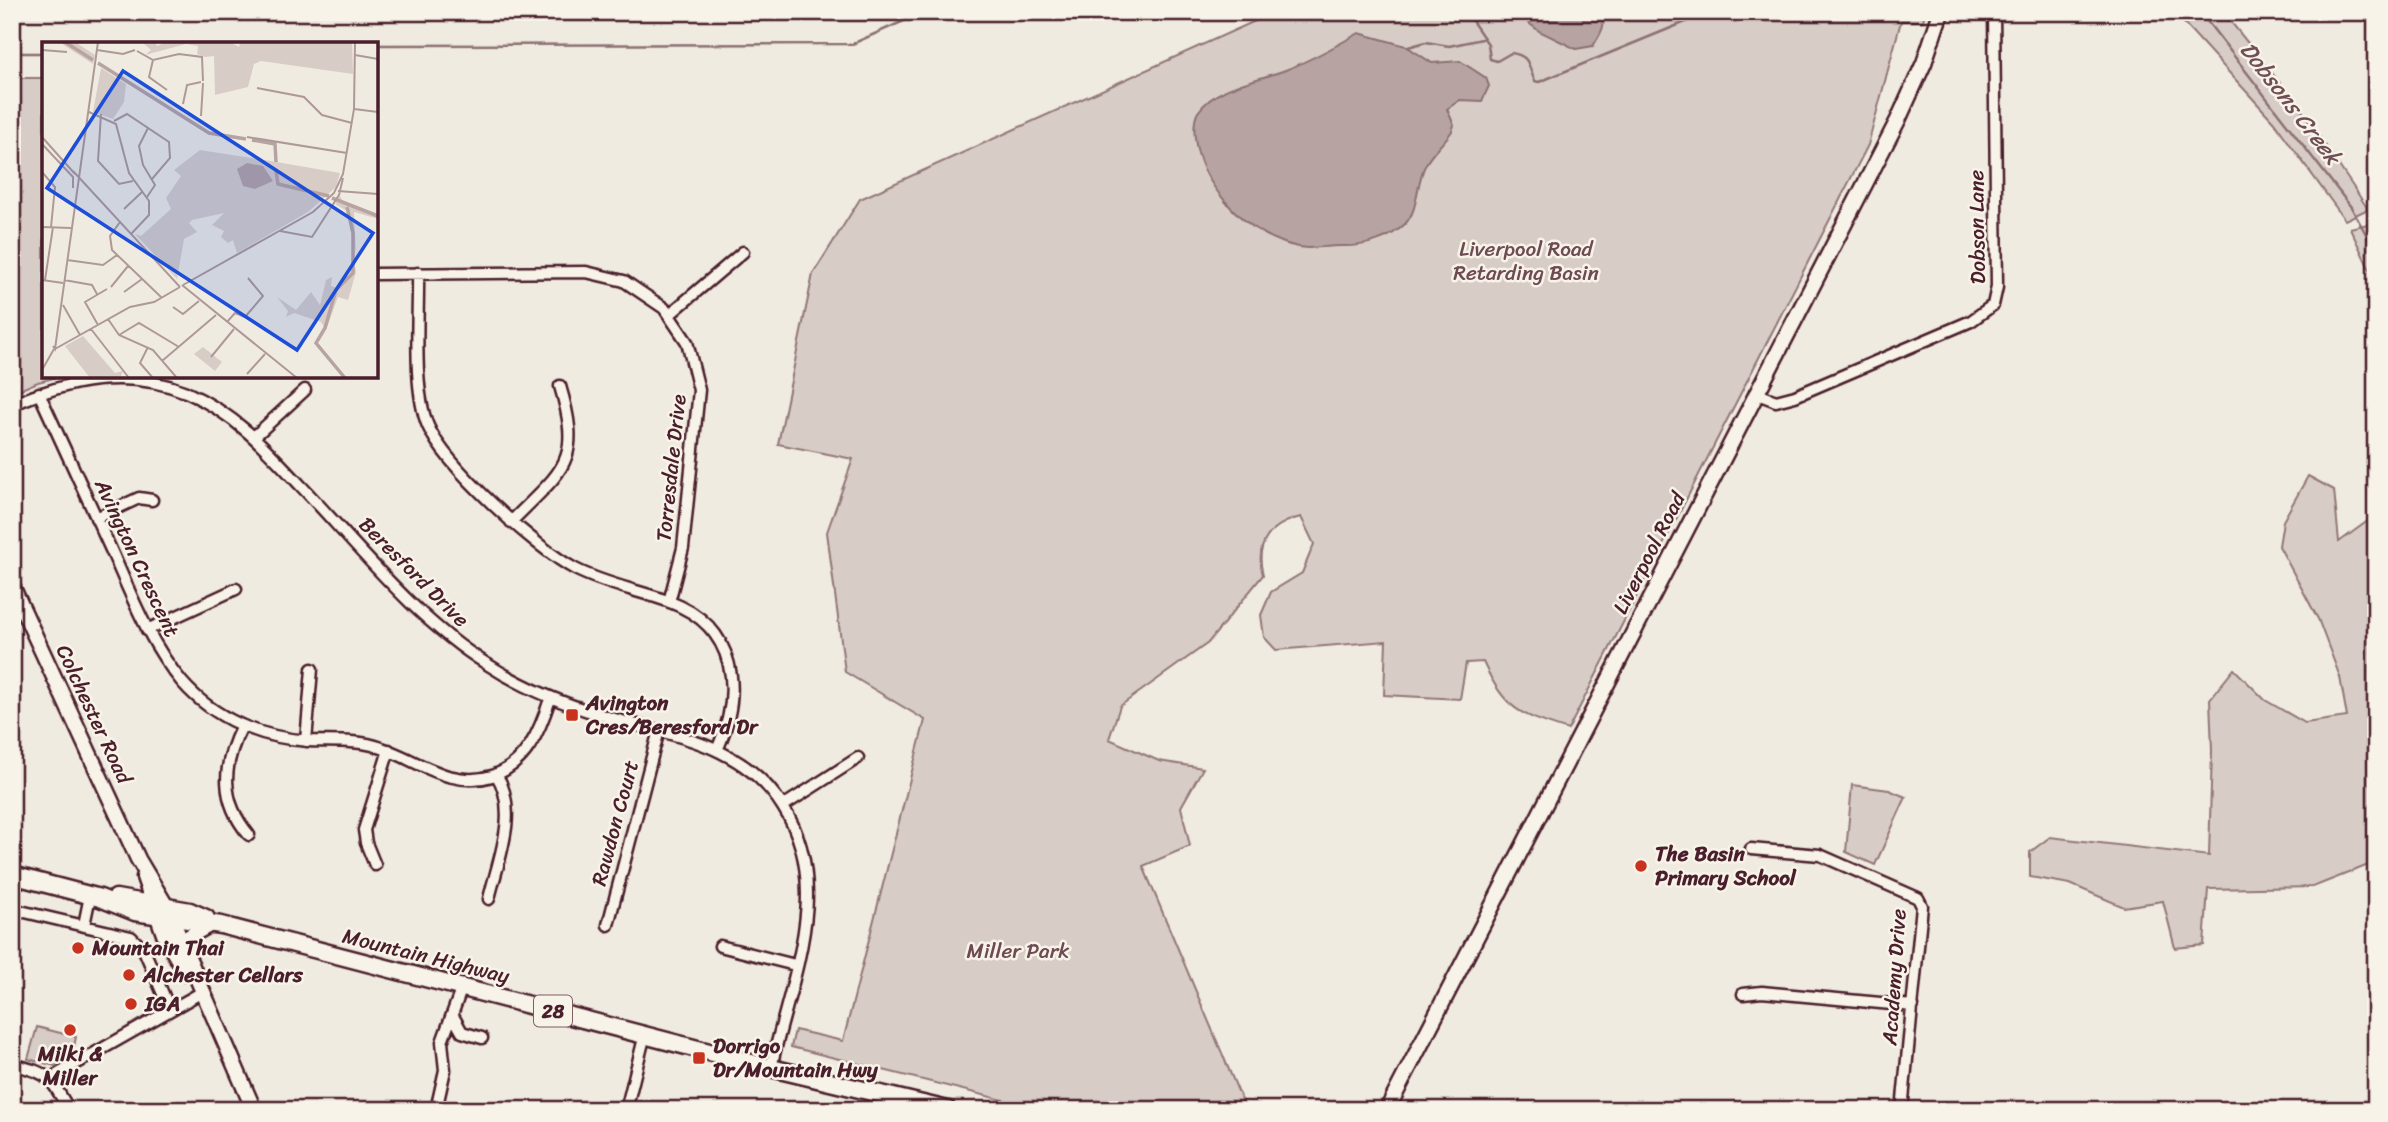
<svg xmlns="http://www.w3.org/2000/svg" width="2388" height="1122" font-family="Sriracha,sans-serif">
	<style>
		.green { fill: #d8cdc6; stroke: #917678; stroke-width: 2 }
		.water { fill: #b7a4a2; stroke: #8b6f72; stroke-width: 2 }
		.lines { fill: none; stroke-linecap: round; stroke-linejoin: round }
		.stream { stroke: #8b6f72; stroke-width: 2.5 }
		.street-casing { stroke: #4a1f2b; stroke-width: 15 }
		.secondary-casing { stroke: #4a1f2b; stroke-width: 19 }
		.primary-casing { stroke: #4a1f2b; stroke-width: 21 }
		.street { stroke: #f7f3e8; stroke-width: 10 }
		.secondary { stroke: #f7f3e8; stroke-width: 14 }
		.primary { stroke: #f7f3e8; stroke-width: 16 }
		.poi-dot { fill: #c8321e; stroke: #f7f3e8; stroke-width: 2.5 }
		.labels { text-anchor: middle; stroke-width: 5; stroke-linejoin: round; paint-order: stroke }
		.shield { fill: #f7f3e8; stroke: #7e5f64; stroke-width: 2 }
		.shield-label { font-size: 19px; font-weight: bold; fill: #4a1f2b }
		.street-label { font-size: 21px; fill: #4a1f2b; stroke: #f7f3e8 }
		.park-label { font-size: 21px; fill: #6e4a52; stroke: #f7f3e8 }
		.poi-label { font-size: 21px; font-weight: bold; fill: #4a1f2b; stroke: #f7f3e8; text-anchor: start }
		.water-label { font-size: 23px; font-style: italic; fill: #704e55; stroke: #f7f3e8 }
		.inset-river { fill: none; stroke: #b7a4a2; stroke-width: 3.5 }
		.inset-road { fill: none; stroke: #ae9998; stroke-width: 2 }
		.view { fill: #1d4ed8; fill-opacity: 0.15; stroke: #1d4ed8; stroke-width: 3.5 }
		.inset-edge { fill: none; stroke: #4a1f2b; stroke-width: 3.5 }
	</style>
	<rect width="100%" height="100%" fill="#f0ebe0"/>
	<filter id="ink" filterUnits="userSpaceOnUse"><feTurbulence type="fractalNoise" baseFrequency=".0143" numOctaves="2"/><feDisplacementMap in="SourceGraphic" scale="14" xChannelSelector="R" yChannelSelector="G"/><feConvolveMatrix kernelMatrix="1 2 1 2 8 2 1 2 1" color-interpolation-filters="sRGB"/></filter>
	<g filter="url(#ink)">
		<!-- green -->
		<path class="green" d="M1275 12H1925L1923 21H1901L1868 145 1568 730C1519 714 1506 711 1483 662L1466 663 1460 699 1384 695 1386 641 1276 650 1264 637 1261 615 1271 592 1302 573 1314 544 1301 517C1271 524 1254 543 1263 575L1208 643 1120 706 1109 739 1159 761 1203 768 1181 807 1190 846 1143 866 1246 1110H1043L791 1047 795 1030 843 1041 925 720 845 672 827 532 853 459 778 444 813 274 860 199Z
			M2174 12H2223L2301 109 2368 209 2345 220 2274 122Z
			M44 78V376H62L38 382 12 393V78Z
			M2372 223 2376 228V283L2350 228Z
			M2308 476 2334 490 2339 542 2376 515V862L2313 887 2208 889 2204 945 2175 948 2163 901 2124 907 2070 884 2030 877V852L2050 837 2209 856 2212 750 2210 699 2234 669 2265 700 2305 723 2347 717 2340 677 2318 619 2279 546 2283 521Z
			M1852 785 1889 790 1906 797 1875 865 1846 852Z
			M37 1027 76 1037 72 1056 55 1066 28 1059Z"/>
		<!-- water -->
		<path class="water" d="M1514 12H1602C1607 25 1600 35 1593 46L1576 49 1539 31Z
			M1359 33 1406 46 1432 63 1460 61 1486 78 1489 86 1482 101 1460 100 1447 109 1454 125 1452 131C1444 143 1432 152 1426 164 1415 183 1420 208 1405 224 1389 240 1363 247 1341 246 1317 246 1310 252 1284 243 1242 228 1200 183 1195 138 1194 130 1194 119 1198 112 1218 84 1258 81 1288 69 1313 59 1336 46 1359 33Z"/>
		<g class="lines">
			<!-- stream -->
			<path class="stream" d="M1466 12 1488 44 1490 59 1497 61 1511 53C1531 56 1527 65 1535 81L1539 82 1710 12
				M2200 12 2351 207 2376 252
				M376 45 852 44 924 12
				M1408 47 1426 42 1449 46 1482 39
				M12 53H44"/>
			<defs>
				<path id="street" d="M418 273C419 315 412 389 428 426 446 467 536 548 575 569 606 585 639 590 670 602 737 627 743 691 718 748
					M376 274 586 272 624 281 664 308 687 342 699 390 683 548 669 602
					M669 315 743 252
					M39 393C63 446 88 499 112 552 132 597 150 644 182 682 214 719 261 738 309 741 329 742 352 740 372 745 413 755 447 790 492 776 527 764 540 730 550 699
					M1755 393 1776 401 1795 396 1971 321 1993 305 1997 287 1994 12
					M12 405C68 380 127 368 186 392 234 413 266 448 301 486 359 547 415 619 487 664 522 687 561 703 601 715 669 736 742 741 783 807 835 888 789 983 771 1068
					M255 436 305 390
					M96 518 139 498 152 500
					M511 522C563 469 583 463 560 386
					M147 630 236 589
					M242 726C222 765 220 801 249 835
					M306 741 312 669
					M783 806 858 758
					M1751 849 1820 855 1918 898 1922 906 1902 1110
					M375 865 366 843 364 830 389 750
					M489 899C498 860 520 811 496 774
					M12 909 131 937 144 950 170 1010
					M84 925 90 896
					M608 925 659 730
					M720 946 795 965
					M1743 994 1762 992 1913 1006
					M453 1016 462 1032 482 1038
					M12 1064C51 1074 49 1076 69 1110
					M51 1078 204 991
					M407 1110H417
					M436 1110 445 1070 442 1042 462 987
					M626 1110 645 1034"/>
				<path id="secondary" d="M12 586 138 859 166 906 254 1110
					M144 877 165 937 186 973
					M186 952 190 936 211 924
					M1387 1110 1898 120 1924 63 1941 12"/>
				<path id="primary" d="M12 875 100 898 135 912 221 925 771 1068 948 1110
					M116 898 190 911 206 918"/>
			</defs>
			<!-- street casing -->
			<use href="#street" class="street-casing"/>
			<!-- secondary casing -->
			<use href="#secondary" class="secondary-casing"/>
			<!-- primary casing -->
			<use href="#primary" class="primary-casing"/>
			<!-- street -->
			<use href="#street" class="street"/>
			<!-- secondary -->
			<use href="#secondary" class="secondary"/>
			<!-- primary -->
			<use href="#primary" class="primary"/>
		</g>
	</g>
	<!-- markers -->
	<g class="poi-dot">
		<rect x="565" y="708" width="14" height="14" rx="3.5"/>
		<circle cx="1641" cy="866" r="7"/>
		<circle cx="78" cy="948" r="7"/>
		<circle cx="129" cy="975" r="7"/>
		<circle cx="131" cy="1004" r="7"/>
		<circle cx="70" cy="1030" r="7"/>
		<rect x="692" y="1051" width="14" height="14" rx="3.5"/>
	</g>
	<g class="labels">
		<!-- shield labels -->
		<rect class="shield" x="534" y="995.5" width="38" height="31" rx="5"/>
		<g class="shield-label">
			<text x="553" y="1018">28</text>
		</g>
		<!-- street labels -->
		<g class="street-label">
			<text transform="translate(1977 227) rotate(-91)" y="7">Dobson Lane</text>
			<text transform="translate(671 468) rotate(-84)" y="7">Torresdale Drive</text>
			<text transform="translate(1649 553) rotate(-63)" y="7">Liverpool Road</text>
			<text transform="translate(137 558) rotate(65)" y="7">Avington Crescent</text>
			<text transform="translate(414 572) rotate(45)" y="7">Beresford Drive</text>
			<text transform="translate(94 714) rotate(65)" y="7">Colchester Road</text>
			<text transform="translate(615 823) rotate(-75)" y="7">Rawdon Court</text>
			<text transform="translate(426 956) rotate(14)" y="7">Mountain Highway</text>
			<text transform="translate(1894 977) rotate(-86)" y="7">Academy Drive</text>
		</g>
		<!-- park labels -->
		<g class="park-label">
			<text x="1526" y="256">Liverpool Road<tspan x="1526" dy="24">Retarding Basin</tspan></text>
			<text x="1018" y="958">Miller Park</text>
		</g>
		<!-- poi labels -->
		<g class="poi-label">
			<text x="586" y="710">Avington<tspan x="586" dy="24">Cres/Beresford Dr</tspan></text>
			<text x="1655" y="861">The Basin<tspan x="1655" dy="24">Primary School</tspan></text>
			<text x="92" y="955">Mountain Thai</text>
			<text x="143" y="982">Alchester Cellars</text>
			<text x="145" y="1011">IGA</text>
			<text x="713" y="1053">Dorrigo<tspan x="713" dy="24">Dr/Mountain Hwy</tspan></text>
			<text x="70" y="1061" text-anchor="middle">Milki &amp;<tspan x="70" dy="24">Miller</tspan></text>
		</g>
		<!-- water labels -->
		<g class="water-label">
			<text transform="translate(2291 103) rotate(52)" y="8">Dobsons Creek</text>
		</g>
	</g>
	<!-- overview -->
	<g transform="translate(42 42)">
		<rect width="336" height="336" fill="#f0ebe0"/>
		<path d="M17 0H33L53 13 51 22ZM113 0 115 4 124 0H188L197 5 198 0H310L311 32 219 19 212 22 206 45 173 53 172 14 163 15 155 12 156 4 144 2 103 13 109 8 101 1ZM59 26 84 42 82 60 71 77 51 70ZM158 108 235 120 298 131 294 145 266 170 195 211 191 198 186 201 179 195 182 189 170 183 182 171 150 178 147 181 155 190 142 197 135 237 93 192 99 194 129 167 124 156 139 134 132 128ZM298 154 302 162 336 172V177L312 170 314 211 305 169 293 162ZM311 212 314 230 306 258 296 255 284 288 279 280 252 271 244 275 246 269 235 255 254 268 269 250 278 263 284 238 290 235 289 244 296 246 306 238ZM41 294 73 331 81 329 78 336H48L23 304ZM161 305 180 320 173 329 152 312Z" fill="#d8cdc6"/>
		<path d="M205 121 221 124 231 139 213 147 201 144 195 127Z" fill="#b7a4a2"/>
		<path class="inset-river" d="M23 0 51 18M56 21 167 91 204 97M210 98 233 102 234 120M234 129 236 142 287 154M290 156 336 174M303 336 274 301 283 286 294 248 311 231V191L305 165"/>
		<path class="inset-road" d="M0 8 25 10M55 8 81 12 93 8M95 9 111 18 137 12 160 15 161 39M313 13 336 17M111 18 107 35 125 48M215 46 262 55 280 73 310 81M141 62 145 43 159 40M312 67 336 70M47 70 74 82 87 131 107 159V173L89 192M59 72 56 119 77 142 91 139M159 74 161 41M72 79 85 72 127 100 128 116 110 137M0 95 33 132M205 95 305 111M0 102 31 135V146M31 129 138 245M0 130 13 145 9 185M296 149 336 152M105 155 113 143 101 123 97 104 106 86M82 167 100 150M78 180 68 194 70 208 119 255M0 185 29 186M238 189 270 195 297 153 301 136M25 218 61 223 75 213M0 238 21 241M3 238 11 185M22 238 50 243 55 252M140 243 255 336M141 243 271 170 292 151 301 132 312 67 313 0M69 245 86 224M82 250 100 237M21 263 38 293M131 265 141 272 157 259M66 277 77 293 111 308 135 336M185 280 193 271 203 275 221 254 206 236M56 283 43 260 65 247M49 287 87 336M77 293 97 281 137 305M11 304 13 307 56 0M106 305 98 321 111 336M13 307 88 265 112 260 138 245M169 315 192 287M120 319 174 273M0 328 12 307M205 332 223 312"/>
		<path class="view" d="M81 29 331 191 255 308 5 146Z"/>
		<rect width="336" height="336" class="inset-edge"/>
	</g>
	<!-- margin -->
	<rect width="2388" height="1122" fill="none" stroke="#f7f3e8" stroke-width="42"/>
	<rect x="21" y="21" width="2346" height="1080" fill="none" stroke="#4a1f2b" stroke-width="2.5" filter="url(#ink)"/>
</svg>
